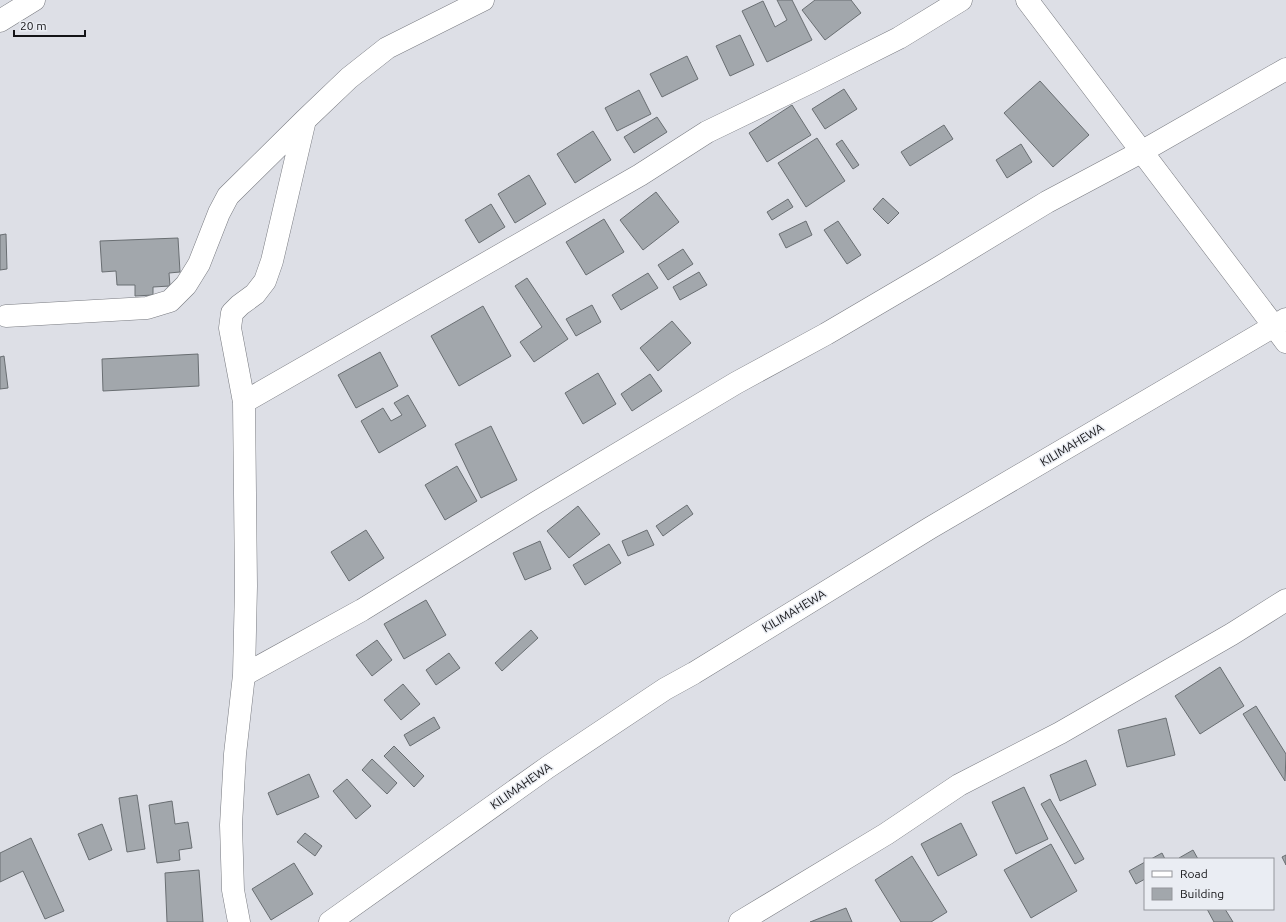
<svg xmlns="http://www.w3.org/2000/svg" width="1286" height="922" font-family="Ubuntu,sans-serif">
	<style>
		.building { fill: #a2a7ac; stroke: #696e72 }
		.lines { fill: none; stroke-linecap: round; stroke-linejoin: round }
		.street-casing { stroke: #797b81; stroke-width: 23 }
		.street { stroke: #fff; stroke-width: 22 }
		.labels { text-anchor: middle; stroke-width: 3; stroke-linejoin: round; paint-order: stroke }
		.street-label { font-size: 12px; fill: #141417; stroke: #eaedf3 }
	</style>
	<rect width="100%" height="100%" fill="#dddfe6"/>
	<!-- building -->
	<path class="building" d="M777 0H792L812 40 767 62 742 11 763 1 775 27 787 20Z
		M815 0H851L861 13 825 40 802 10Z
		M740 35 754 65 730 76 716 46Z
		M687 56 698 79 662 97 650 74Z
		M1040 81 1089 135 1053 167 1004 113Z
		M844 89 857 109 825 129 812 109Z
		M639 90 651 114 617 131 605 108Z
		M792 105 811 135 767 162 749 133Z
		M657 117 667 132 634 153 624 137Z
		M944 125 953 139 910 166 901 152Z
		M593 131 611 160 575 183 557 154Z
		M817 138 845 181 806 207 778 163Z
		M842 140 859 165 853 169 836 144Z
		M1021 144 1032 162 1007 178 996 160Z
		M529 175 546 204 515 223 498 194Z
		M656 192 679 222 643 250 620 220Z
		M883 198 899 213 888 224 873 209Z
		M788 199 793 207 772 220 767 212Z
		M491 204 505 227 479 243 465 220Z
		M604 219 624 252 586 275 566 242Z
		M806 221 812 235 786 248 779 234Z
		M838 221 861 255 847 264 824 230Z
		M6 234 7 269 0 270V235Z
		M178 238 180 272 169 273 170 286 153 287V295L135 296V285H117L116 271 102 272 100 241Z
		M683 249 693 264 668 280 658 265Z
		M699 272 707 285 680 300 673 287Z
		M648 273 658 288 621 310 612 295Z
		M527 278 568 339 534 362 520 342 542 327 515 286Z
		M592 305 601 322 576 336 566 319Z
		M483 306 511 356 459 386 431 336Z
		M672 321 691 343 658 371 640 348Z
		M380 352 398 386 356 408 338 375Z
		M198 354 199 386 103 391 102 359Z
		M4 356 8 388 0 389V357Z
		M598 373 616 404 583 424 565 393Z
		M650 374 662 391 632 411 621 394Z
		M408 395 426 426 379 453 361 421 383 408 391 421 402 415 394 403Z
		M491 426 517 480 481 498 455 444Z
		M457 466 477 501 445 520 425 485Z
		M687 505 693 514 663 536 656 526Z
		M578 506 600 534 569 558 547 531Z
		M366 530 384 558 349 581 331 552Z
		M647 530 654 545 628 556 622 541Z
		M540 541 551 569 525 580 513 553Z
		M609 544 621 563 585 585 573 565Z
		M426 600 446 635 404 659 384 624Z
		M531 630 538 638 502 671 495 663Z
		M377 640 392 660 372 676 356 655Z
		M449 653 460 668 436 685 426 670Z
		M1220 667 1244 706 1200 734 1175 696Z
		M403 684 420 704 401 720 384 700Z
		M1256 706 1286 754 1285 781 1243 714Z
		M434 717 440 728 410 746 404 735Z
		M1166 718 1175 755 1127 767 1118 730Z
		M394 746 424 776 414 787 384 756Z
		M372 759 397 783 387 794 362 770Z
		M1086 760 1096 785 1060 801 1050 775Z
		M309 774 319 797 277 815 268 793Z
		M347 779 371 806 356 819 333 791Z
		M1024 787 1048 839 1016 854 992 802Z
		M137 795 145 849 127 852 119 798Z
		M1050 799 1084 859 1075 864 1041 804Z
		M172 801 175 824 188 822 192 848 179 850 180 860 157 863 149 805Z
		M961 823 977 855 938 876 921 844Z
		M102 824 112 850 89 860 78 834Z
		M305 833 322 846 315 856 297 842Z
		M31 838 64 911 45 919 23 871 0 882V853Z
		M1051 844 1077 891 1031 918 1004 870Z
		M1193 850 1198 859H1180L1179 858Z
		M1162 853 1165 859H1151Z
		M1286 855V865L1282 857Z
		M912 856 947 912 931 922H901L875 880Z
		M1145 862V879L1136 884 1129 871Z
		M294 863 313 894 271 920 252 889Z
		M199 870 203 922H167L165 873Z
		M846 908 852 922H810Z
		M1207 909H1225L1233 922H1214Z"/>
	<g class="lines">
		<defs>
			<path id="street" d="M1027 0 1286 342
				M0 21 34 0
				M6 316 147 308 170 301 186 285 199 264 219 213 228 196 305 120 349 78 387 48 483 0
				M244 402 640 175 707 132 813 81 899 38 961 0
				M244 675 362 610 537 502 736 383 826 334 935 270 1047 202 1141 152 1286 69
				M239 922 233 890 231 825 235 754 244 675 246 586 244 402 230 328 232 313 240 305 255 294 265 281 272 261 305 120
				M330 922 548 767 665 689 694 673 930 528 1286 319
				M740 922 886 834 959 785 1060 733 1232 634 1286 600"/>
		</defs>
		<!-- street casing -->
		<use href="#street" class="street-casing"/>
		<!-- street -->
		<use href="#street" class="street"/>
	</g>
	<g class="labels">
		<!-- street labels -->
		<g class="street-label">
			<text transform="translate(1072 445) rotate(-31)" y="4">KILIMAHEWA</text>
			<text transform="translate(794 611) rotate(-31)" y="4">KILIMAHEWA</text>
			<text transform="translate(521 786) rotate(-35)" y="4">KILIMAHEWA</text>
		</g>
	</g>
	<!-- legend -->
	<rect x="1144" y="858" width="130" height="52" fill="#eaedf3" stroke="#94969b"/>
	<rect x="1152" y="871" width="20" height="6" fill="#ffffff" stroke="#94969b"/>
	<text x="1180" y="878" font-size="12" fill="#141417">Road</text>
	<rect x="1152" y="888" width="20" height="12" fill="#a2a7ac" stroke="#94969b"/>
	<text x="1180" y="898" font-size="12" fill="#141417">Building</text>
	<!-- scale -->
	<path d="M14 30v6h71v-6" fill="none" stroke="#141417" stroke-width="2"/>
	<text x="20" y="30" font-size="12" fill="#141417" stroke="#eaedf3" stroke-width="3" paint-order="stroke">20 m</text>
</svg>
